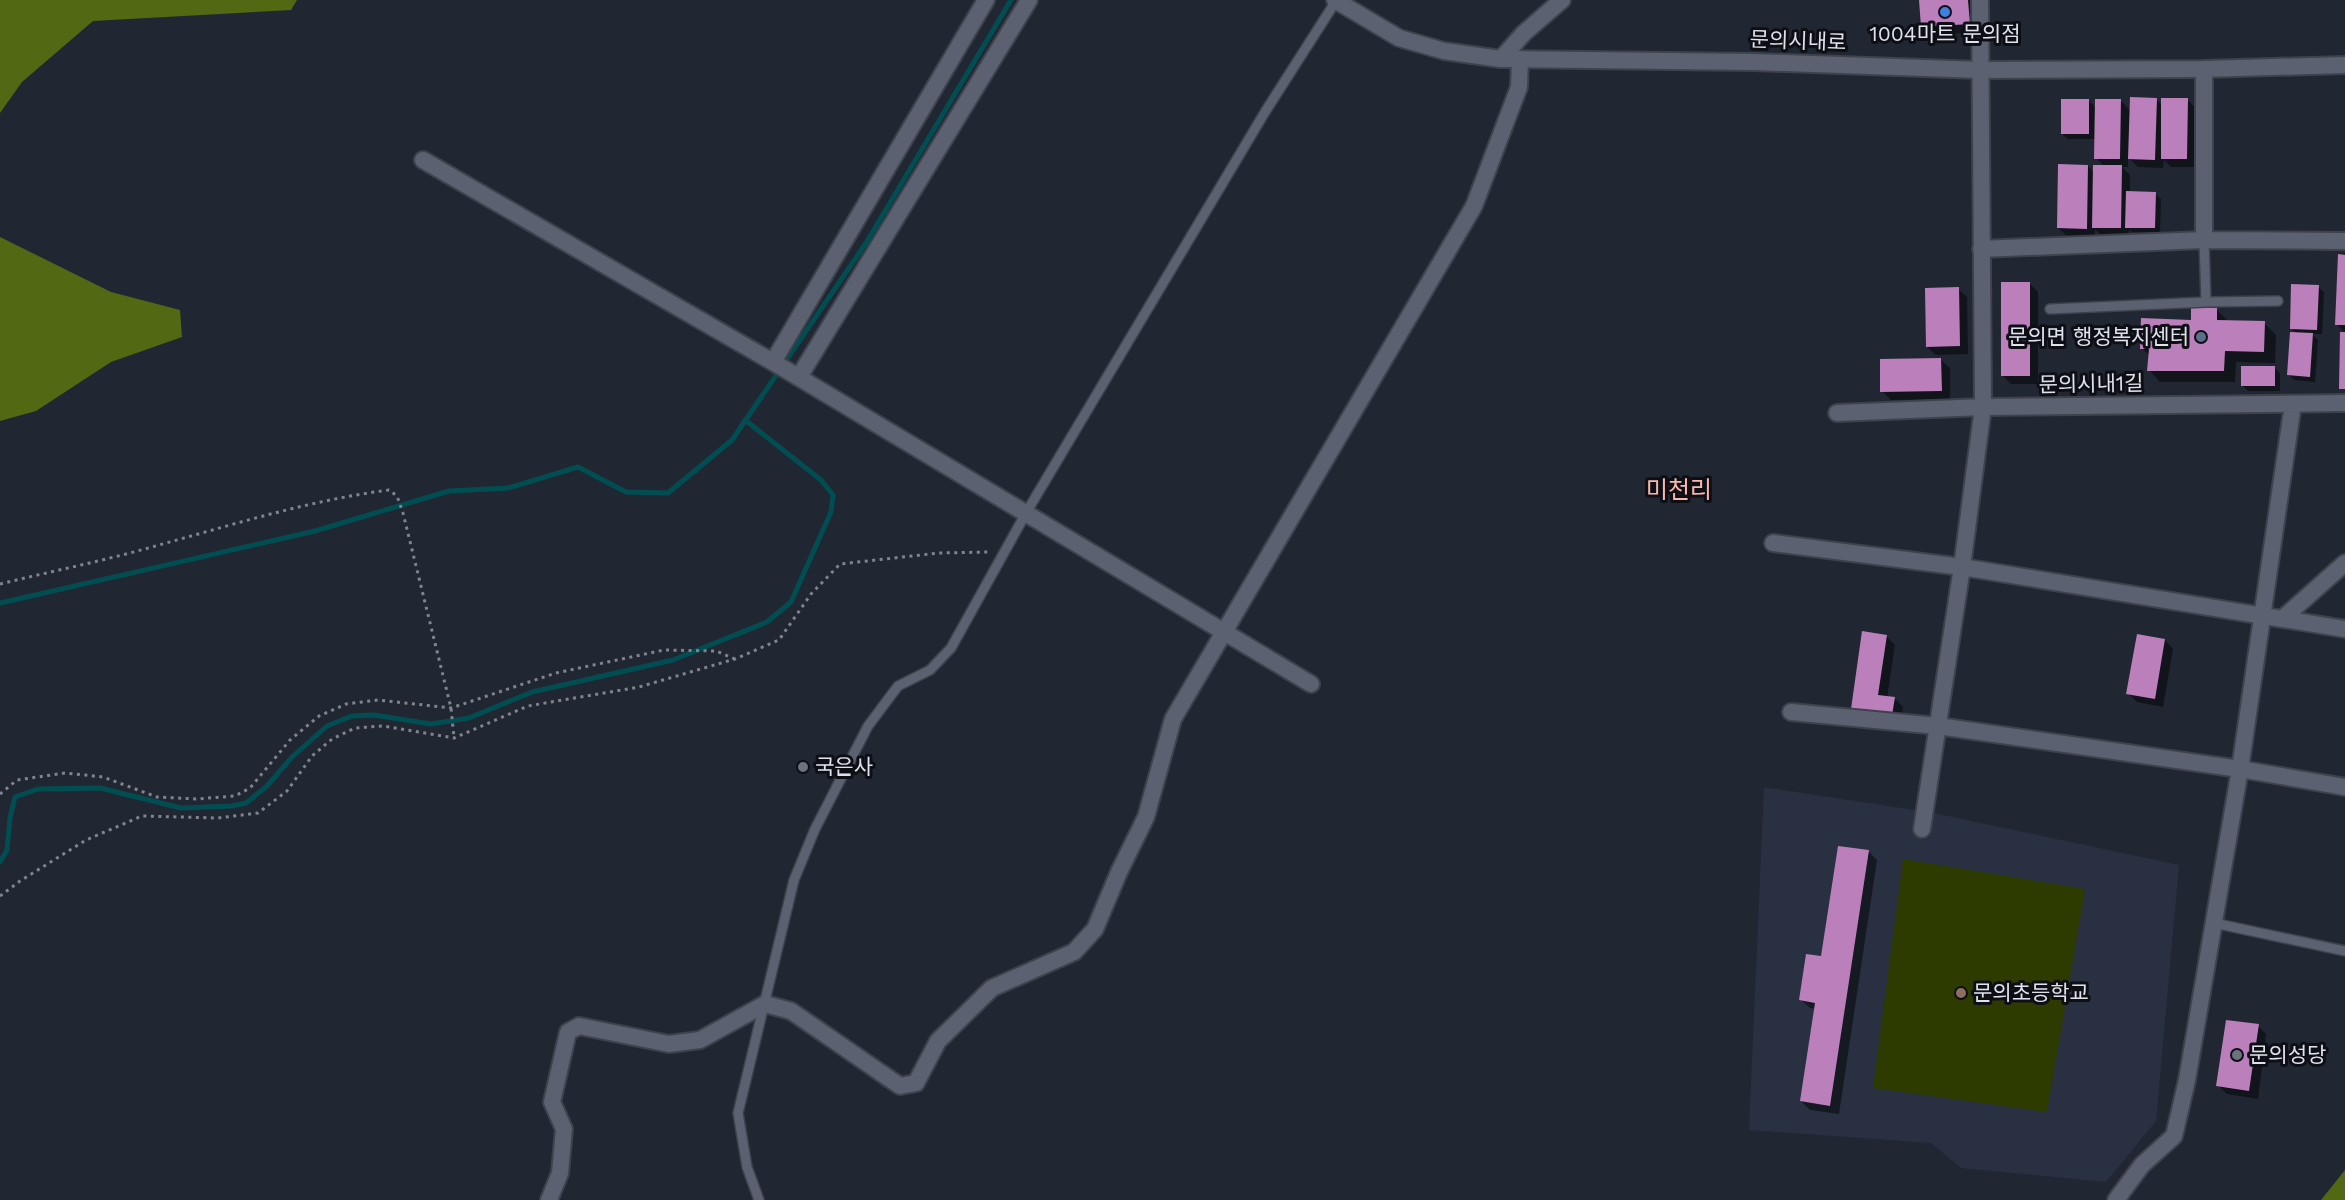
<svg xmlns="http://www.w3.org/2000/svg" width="2345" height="1200" font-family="'Work Sans','Noto Sans KR',sans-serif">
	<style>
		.built { fill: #293041 }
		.green { fill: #2d3b00 }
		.forest { fill: #536812 }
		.shadow { fill: #0007 }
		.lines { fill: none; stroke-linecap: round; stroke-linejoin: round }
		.stream { stroke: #004e51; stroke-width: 5 }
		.building { fill: #bb7fbb }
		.service-casing { stroke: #3e424c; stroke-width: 12 }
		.minor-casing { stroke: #3e424c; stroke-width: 20 }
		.tertiary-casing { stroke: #3e424c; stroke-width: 20 }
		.path { stroke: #80848f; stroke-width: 3; stroke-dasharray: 3 4.5; stroke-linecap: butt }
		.service { stroke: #5b6170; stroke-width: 9 }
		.minor { stroke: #5b6170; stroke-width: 16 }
		.tertiary { stroke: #5b6170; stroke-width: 16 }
		.shop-dot { fill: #3f7fe0; stroke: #0d0f15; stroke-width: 2 }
		.service-dot { fill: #5c6f8a; stroke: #0d0f15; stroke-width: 2 }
		.worship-dot { fill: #6b7280; stroke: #0d0f15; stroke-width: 2 }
		.education-dot { fill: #8d6e63; stroke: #0d0f15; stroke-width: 2 }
		.labels { text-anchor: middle; stroke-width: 6; stroke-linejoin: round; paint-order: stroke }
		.poi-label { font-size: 21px; fill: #dfe2eb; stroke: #0d0f15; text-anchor: start }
		.street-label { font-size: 21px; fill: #dfe2eb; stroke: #0d0f15 }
		.quarter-label { font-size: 24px; fill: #f9b6ad; stroke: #0d0f15 }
	</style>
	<rect width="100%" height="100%" fill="#212633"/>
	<!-- built -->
	<path class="built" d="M1764 787 1934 813 2179 865 2156 1121 2106 1182 1961 1168 1931 1143 1749 1130Z"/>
	<!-- green -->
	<path class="green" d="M1903 859 2085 889 2047 1112 1873 1088Z"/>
	<!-- forest -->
	<path class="forest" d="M0 0H297L291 10 93 21 22 82 0 113Z
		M0 237 111 292 180 310 182 337 111 362 36 411 0 421Z
		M2345 1170V1200H2321Z"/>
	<!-- shadow -->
	<path class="shadow" d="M1921 0H1976L1978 32 1931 35 1922 26Z
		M2156 99 2163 106 2187 100 2196 108 2195 167H2171L2164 160 2163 168 2138 167 2128 157V167H2122L2130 175V193L2155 194 2161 199 2160 233 2132 232 2129 230V236H2102L2095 229V237L2067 236 2058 228 2088 166 2094 173 2104 166 2096 158V139H2068L2062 134 2088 100 2096 108 2120 100 2131 111Z
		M2345 256V333L2337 324Z
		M2029 283 2038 292V384H2011L2003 376Z
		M2318 287 2324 292 2322 334H2312L2318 340 2315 382 2294 380 2289 375 2297 334 2291 328Z
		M1958 289 1967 297 1968 354 1936 355 1927 347Z
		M2216 309 2228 321 2264 323 2276 335 2275 363 2236 362 2235 382H2160L2149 370 2150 356 2141 348Z
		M1941 360 1950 368V399L1891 400 1882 391Z
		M2274 367 2280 373V391H2248L2242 385Z
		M1886 636 1895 645 1887 698 1895 699 1903 707 1900 730 1860 724Z
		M2165 640 2173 649 2163 707 2137 702 2128 693Z
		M1869 852 1877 860 1839 1114 1810 1110 1801 1101 1815 1009 1810 1008 1801 1000 1822 957Z
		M2258 1026 2266 1034 2258 1099 2227 1094 2218 1085Z"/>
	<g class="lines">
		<!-- stream -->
		<path class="stream" d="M0 603 315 531 449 491 508 488 578 467 626 492 668 493 732 440 866 243 1011 0
			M0 862 7 850 10 818 15 797 38 789 100 788 181 808 232 806 246 803 267 786 292 757 327 726 352 716 374 715 431 724 469 718 532 692 673 660 767 622 791 602 831 512 833 495 821 480 745 420"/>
	</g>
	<!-- building -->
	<path class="building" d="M1919 0H1968L1970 24 1921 27Z
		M2130 97 2157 98 2155 160 2128 159Z
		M2161 98H2188L2187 159H2161Z
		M2061 99H2089V134H2061Z
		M2095 99H2121L2120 159H2094Z
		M2058 164 2088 165 2087 229 2057 228Z
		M2093 165H2122L2121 228H2092Z
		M2126 191 2156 192 2155 228H2125Z
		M2338 254 2345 255V325H2335Z
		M2001 282H2030V376H2001Z
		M2291 284 2319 285 2317 330 2290 329Z
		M1959 287 1960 346 1926 347 1925 288Z
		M2191 308H2217V320L2265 321 2264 352 2225 351 2224 371H2147L2149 349H2140L2141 318 2191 320Z
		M2290 332 2313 333 2310 377 2287 375Z
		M2340 332H2345V389H2339Z
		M1941 358 1942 391 1880 392V359Z
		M2241 366H2275V386H2241Z
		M1862 631 1887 635 1878 695 1895 697 1891 722 1850 716Z
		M2137 634 2165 639 2155 699 2126 694Z
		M1838 846 1869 850 1830 1106 1800 1101 1815 1003 1799 1000 1806 954 1821 956Z
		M2226 1020 2259 1024 2249 1091 2216 1086Z"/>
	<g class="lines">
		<defs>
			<path id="service" d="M2204 240 2206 302
				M2050 309 2206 302 2278 301
				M2214 923 2345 951
				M759 1200 747 1167 738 1113 794 880 815 829 868 726 898 686 930 670 951 648 1026 513 1265 112 1336 1"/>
			<path id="minor" d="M1501 59 1524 33 1562 0
				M2204 69V240
				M423 160 778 365 1311 684
				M1981 249 2204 240 2345 241
				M773 362 986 0
				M799 377 1029 0
				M1837 413 1983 407 2345 403
				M1773 543 1962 567 2345 629
				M2282 619 2345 563
				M1791 712 1938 726 2240 769 2345 787
				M1922 829 1962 567 1983 407 1980 0
				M549 1200 560 1173 564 1129 552 1102 568 1032 579 1026 669 1044 700 1040 765 1004 791 1011 900 1086 916 1083 938 1041 992 988 1074 952 1095 929 1119 872 1146 817 1173 719 1474 206 1519 87 1520 59
				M2116 1200 2142 1165 2174 1136 2187 1080 2240 769 2293 404"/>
			<path id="tertiary" d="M1335 0 1399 38 1444 51 1501 59 1754 62 1980 70 2204 69 2345 65"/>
		</defs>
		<!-- service casing -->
		<use href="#service" class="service-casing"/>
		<!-- minor casing -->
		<use href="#minor" class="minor-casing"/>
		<!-- tertiary casing -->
		<use href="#tertiary" class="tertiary-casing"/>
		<!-- path -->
		<path class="path" d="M0 584C53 571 107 560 159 545 235 524 311 500 389 490L397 496 403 513 451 708 454 738
			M0 794 17 780 65 773 103 777 157 797 196 799 235 796 250 788 290 740 319 716 346 704 378 700 451 708 556 673 664 650 716 651 735 659
			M0 896 20 881 86 840 142 816 218 818 258 813 287 791 312 756 332 739 355 728 383 726 454 738 528 706 639 687 735 659 779 640 811 594 840 564 939 553 988 552"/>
		<!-- service -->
		<use href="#service" class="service"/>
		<!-- minor -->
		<use href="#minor" class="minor"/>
		<!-- tertiary -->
		<use href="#tertiary" class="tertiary"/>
	</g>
	<!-- markers -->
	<circle class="shop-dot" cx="1945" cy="12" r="6"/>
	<circle class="service-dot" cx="2201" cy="337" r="6"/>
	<g class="worship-dot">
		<circle cx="803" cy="767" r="6"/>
		<circle cx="2237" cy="1055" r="6"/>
	</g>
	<circle class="education-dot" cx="1961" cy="993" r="6"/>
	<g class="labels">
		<!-- poi labels -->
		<g class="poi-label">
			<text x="1945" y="41" text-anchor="middle">1004마트 문의점</text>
			<text x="2189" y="344" text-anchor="end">문의면 행정복지센터</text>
			<text x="815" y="774">국은사</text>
			<text x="1973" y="1000">문의초등학교</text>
			<text x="2249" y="1062">문의성당</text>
		</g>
		<!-- street labels -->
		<g class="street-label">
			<text transform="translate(1798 41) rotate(2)" y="7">문의시내로</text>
			<text transform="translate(2091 384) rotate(-1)" y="7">문의시내1길</text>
		</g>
		<!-- quarter labels -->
		<g class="quarter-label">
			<text x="1679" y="498">미천리</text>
		</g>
	</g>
</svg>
